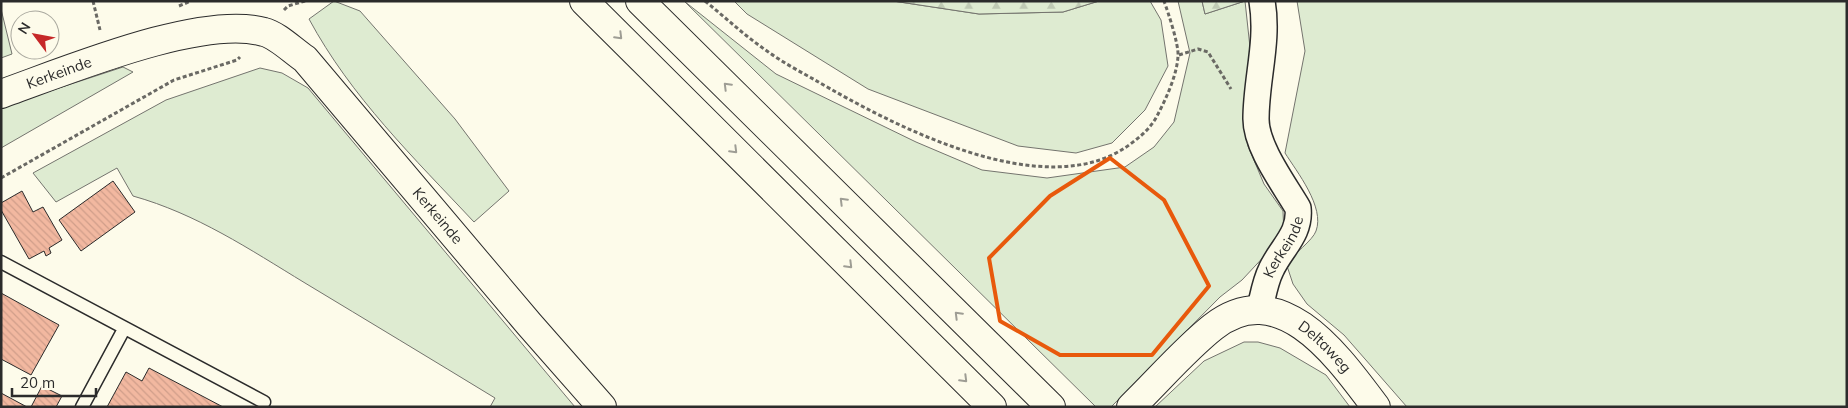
<svg xmlns="http://www.w3.org/2000/svg" width="1848" height="408" font-family="Mulish,sans-serif">
	<style>
		.green { fill: #deebd1; stroke: #74746e }
		.forest { fill: url(#forest-firs); stroke: #74746e }
		.building { fill: url(#building-back-hatch); stroke: #2b2b2b }
		.lines { fill: none; stroke-linecap: round; stroke-linejoin: round }
		.service-casing { stroke: #2b2b2b; stroke-width: 15 }
		.minor-casing { stroke: #2b2b2b; stroke-width: 28 }
		.tertiary-casing { stroke: #2b2b2b; stroke-width: 30 }
		.motorway-casing { stroke: #2b2b2b; stroke-width: 30 }
		.path { stroke: #6a6964; stroke-width: 3; stroke-dasharray: 4 2.5; stroke-linecap: butt }
		.service { stroke: #fdfbea; stroke-width: 12 }
		.minor { stroke: #fdfbea; stroke-width: 25 }
		.tertiary { stroke: #fdfbea; stroke-width: 28 }
		.motorway { stroke: #fdfbea; stroke-width: 28 }
		.oneway { stroke: #9e9d94 }
		.marked { fill: none; stroke: #e8590c; stroke-width: 4; stroke-linejoin: round }
		.labels { text-anchor: middle; stroke-width: 4; stroke-linejoin: round; paint-order: stroke }
		.street-label { font-size: 15px; fill: #2b2b2b; stroke: #fdfbea }
	</style>
	<defs>
		<pattern id="forest-firs" width="22" height="20" patternUnits="userSpaceOnUse" patternTransform="scale(1.25)"><rect width="22" height="20" fill="#deebd1"/><path d="M5 1l3.5 6h-7zM16 11l3.5 6h-7z" fill="#bfcab4"/></pattern>
		<pattern id="building-back-hatch" width="6" height="6" patternUnits="userSpaceOnUse" patternTransform="scale(1.25)"><rect width="6" height="6" fill="#f2b8a0"/><path d="M-1 5l2 2M0 0l6 6M5-1l2 2" fill="none" stroke="#d09e8a"/></pattern>
	</defs>
	<rect width="100%" height="100%" fill="#fdfbea"/>
	<!-- green -->
	<path class="green" d="M334 1 360 11 455 119 509 191 474 222C414 158 351 97 309 19Z
		M684 1 776 74 916 142 982 170 1047 178 1125 167 1154 147 1174 122 1190 53 1178 1H1202L1205 14 1245 1 1252 66 1248 146 1264 184 1283 211 1284 235 1242 280 1220 297 1111 407H1096Z
		M734 1H893L979 14 1063 12 1099 1H1150L1161 20 1168 66 1145 110 1112 143 1076 153 1018 146 868 89 747 14Z
		M1297 1H1847V407H1407L1344 335 1307 304 1293 284 1286 263C1293 255 1313 240 1316 231 1325 207 1297 172 1285 153L1305 51Z
		M1 9 12 54 1 58Z
		M123 67 133 72 1 148V107Z
		M260 68 282 73 308 88 575 407H490L495 398C431 359 368 321 305 283 249 249 197 214 133 196L117 168 56 202 33 173 166 100Z
		M1244 342H1258L1280 348 1326 375 1350 407H1155L1204 361Z"/>
	<!-- forest -->
	<path class="forest" d="M893 1H1099L1063 12 979 14Z
		M1202 1H1245L1205 14Z"/>
	<!-- building -->
	<path class="building" d="M113 181 135 212 81 251 59 220Z
		M22 191 33 212 43 207 62 240 49 248 51 253 46 256 44 251 29 259 1 210V203Z
		M1 293 59 325 31 375 1 359Z
		M149 368 223 407H107L126 372 142 381Z
		M42 386 62 396 56 407H31Z
		M1 393 27 407H1Z"/>
	<g class="lines">
		<defs>
			<path id="service" d="M1 262 264 402
				M82 407 124 329"/>
			<g id="minor">
				<path id="s1" d="M1260 308C1263 296 1265 282 1271 270 1281 248 1301 234 1298 208 1284 184 1256 147 1256 119 1256 79 1269 41 1262 1"/>
			</g>
			<g id="tertiary">
				<path id="s2" d="M1 94C64 72 201 14 264 32 277 35 293 51 305 59L529 324 602 407"/>
				<path id="s3" d="M1131 407C1158 381 1184 350 1213 327 1281 274 1339 358 1376 407"/>
			</g>
			<path id="motorway" d="M584 1 992 407
				M640 1 1051 407"/>
		</defs>
		<!-- service casing -->
		<use href="#service" class="service-casing"/>
		<!-- minor casing -->
		<use href="#minor" class="minor-casing"/>
		<!-- tertiary casing -->
		<use href="#tertiary" class="tertiary-casing"/>
		<!-- motorway casing -->
		<use href="#motorway" class="motorway-casing"/>
		<!-- path -->
		<path class="path" d="M93 1 100 30
			M705 1C726 18 745 36 767 51 782 62 799 71 815 80 892 125 1045 206 1129 145 1140 137 1150 129 1157 116 1166 99 1177 75 1178 56 1179 45 1168 12 1164 1
			M179 6 191 1
			M284 10 288 6 305 1
			M1179 55 1198 49 1208 52 1231 89
			M1 178 174 80 237 60 240 57"/>
		<!-- service -->
		<use href="#service" class="service"/>
		<!-- minor -->
		<use href="#minor" class="minor"/>
		<!-- tertiary -->
		<use href="#tertiary" class="tertiary"/>
		<!-- motorway -->
		<use href="#motorway" class="motorway"/>
	</g>
	<!-- one-way arrows -->
	<defs><path id="oneway-chevron" d="M-2-3.5L2.5 0L-2 3.5" fill="none" stroke-width="1.6" stroke-linecap="round" stroke-linejoin="round" transform="scale(1.25)"/></defs>
	<g class="oneway">
		<use href="#oneway-chevron" transform="translate(619 36) rotate(45)"/>
		<use href="#oneway-chevron" transform="translate(727 86) rotate(-135)"/>
		<use href="#oneway-chevron" transform="translate(734 150) rotate(45)"/>
		<use href="#oneway-chevron" transform="translate(843 201) rotate(-135)"/>
		<use href="#oneway-chevron" transform="translate(849 265) rotate(45)"/>
		<use href="#oneway-chevron" transform="translate(958 315) rotate(-135)"/>
		<use href="#oneway-chevron" transform="translate(964 379) rotate(45)"/>
	</g>
	<!-- marked area -->
	<path class="marked" d="M1110 158 1164 200 1209 286 1152 355H1060L1000 321 989 258 1050 196Z"/>
	<g class="labels">
		<!-- street labels -->
		<g class="street-label">
			<text dy="5" stroke="none"><textPath href="#s2" startOffset="62">Kerkeinde</textPath></text>
			<text dy="5" stroke="none"><textPath href="#s2" startOffset="528">Kerkeinde</textPath></text>
			<text dy="5" stroke="none"><textPath href="#s1" startOffset="66">Kerkeinde</textPath></text>
			<text dy="5" stroke="none"><textPath href="#s3" startOffset="242">Deltaweg</textPath></text>
		</g>
	</g>
	<!-- border -->
	<rect width="1848" height="408" fill="none" stroke="#2b2b2b" stroke-width="5"/>
	<!-- north arrow -->
	<g transform="translate(35 35) rotate(302)"><circle r="24" fill="#fdfbea" stroke="#a9a89e"/>
	<path d="M0-4L9 19L0 12L-9 19Z" fill="#c62828"/>
	<text y="-8" font-size="14" font-weight="bold" text-anchor="middle" fill="#2b2b2b">N</text>
	</g>
	<!-- scale -->
	<path d="M12 388v8h84v-8" fill="none" stroke="#2b2b2b" stroke-width="2.5"/>
	<text x="20" y="388" font-size="15" fill="#2b2b2b" stroke="#fdfbea" stroke-width="4" paint-order="stroke">20 m</text>
</svg>
